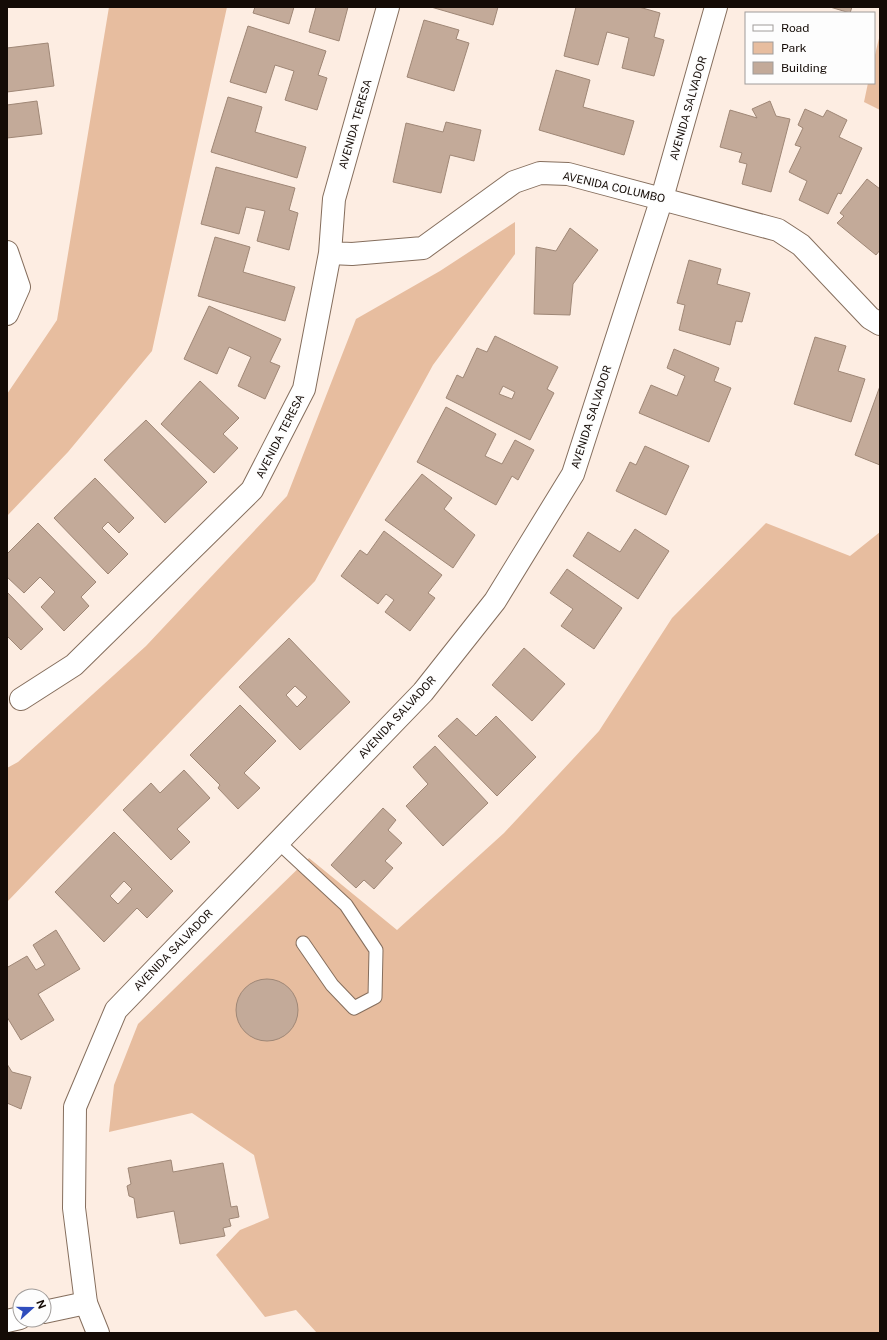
<svg xmlns="http://www.w3.org/2000/svg" width="887" height="1340" font-family="'Public Sans',sans-serif">
	<style>
		.green { fill: #e7bd9f }
		.building { fill: #c3aa99; stroke: #9f8776; fill-rule: evenodd }
		.lines { fill: none; stroke-linecap: round; stroke-linejoin: round }
		.service-casing { stroke: #856e5d; stroke-width: 15 }
		.minor-casing { stroke: #856e5d; stroke-width: 24 }
		.tertiary-casing { stroke: #856e5d; stroke-width: 24 }
		.service { stroke: #fff; stroke-width: 13 }
		.minor { stroke: #fff; stroke-width: 22 }
		.tertiary { stroke: #fff; stroke-width: 22 }
		.labels { text-anchor: middle; stroke-width: 3; stroke-linejoin: round; paint-order: stroke }
		.street-label { font-size: 11px; fill: #140b06; stroke: #fdfdfd }
	</style>
	<rect width="100%" height="100%" fill="#fdede2"/>
	<!-- green -->
	<path class="green" d="M109 7H227L152 351 68 452 7 516V394L57 320Z
		M880 34V110L864 102 868 83H874V59Z
		M515 222V254L433 365 315 581 7 902V768L18 762 146 646 287 496 356 319 440 271Z
		M766 523 850 556 880 532V1333H317L296 1310 265 1317 216 1255 240 1230 269 1218 254 1155 192 1113 109 1132 114 1085 138 1024 309 858 397 930 504 833 599 731 672 618Z"/>
	<!-- building -->
	<path class="building" d="M255 7H294L289 24 253 13Z
		M316 7H348L339 41 309 32Z
		M431 7H498L493 25Z
		M576 7H639L660 13 654 37 664 40 654 76 622 68 629 38 607 32 598 65 564 56Z
		M830 7H852L850 13Z
		M424 20 459 30 456 39 469 43 454 91 407 77Z
		M248 26 326 51 318 75 327 78 317 110 285 100 294 71 275 65 266 93 230 82Z
		M48 43 54 86 7 92V48Z
		M556 70 590 80 583 107 634 121 624 155 539 130Z
		M228 97 262 107 255 132 306 147 297 178 211 152Z
		M37 101 42 134 7 138V105Z
		M770 101 776 116 790 119 771 192 742 184 747 164 739 162 742 153 720 147 730 110 757 118 752 109Z
		M805 109 823 117 827 110 847 120 839 137 862 148 841 194 838 193 828 214 799 200 807 181 789 172 801 147 795 145 803 128 798 125Z
		M446 122 481 130 474 161 450 155 441 193 393 182 406 123 443 132Z
		M216 167 295 188 289 210 298 213 289 250 257 241 265 211 246 207 239 234 201 224Z
		M867 179 880 189V250L876 255 837 223 844 216 840 213Z
		M570 228 598 250 573 284 570 315 534 314 536 247 556 251Z
		M215 237 250 247 243 272 295 287 285 321 198 296Z
		M689 260 721 269 717 284 750 293 742 322 736 321 730 345 679 330 685 305 677 303Z
		M209 306 281 339 270 362 280 366 265 399 238 386 251 357 229 347 217 374 184 359Z
		M495 336 558 367 547 389 554 393 530 440 446 398 457 375 463 378 477 348 487 352ZM503 386 515 392 512 399 499 394Z
		M815 337 846 346 838 371 865 379 851 422 794 404Z
		M674 349 719 368 714 381 731 388 709 442 639 413 651 385 677 396 685 376 667 368Z
		M200 381 239 418 223 434 238 448 214 473 161 424Z
		M880 386V465L855 455Z
		M446 407 496 434 485 456 502 464 515 440 534 450 518 480 512 476 496 505 417 462Z
		M146 420 207 482 165 523 104 460Z
		M645 446 689 466 666 515 616 491 630 462 636 465Z
		M422 474 452 498 444 509 475 535 453 568 385 520Z
		M95 478 134 518 119 533 108 522 102 528 128 554 108 574 54 518Z
		M38 523 96 582 81 597 89 606 64 631 41 607 55 592 40 577 24 593 7 577V554Z
		M635 529 669 551 638 599 573 556 588 532 620 552Z
		M384 531 442 575 428 593 435 598 410 631 385 612 394 600 386 594 378 604 341 576 360 550 367 555Z
		M567 569 622 608 594 649 561 626 573 609 550 593Z
		M7 592 43 629 21 650 7 636Z
		M289 638 350 702 300 750 239 687ZM295 686 307 697 297 707 286 695Z
		M524 648 565 684 532 721 492 685Z
		M240 705 276 741 244 773 260 788 238 809 218 788 220 785 190 755Z
		M496 716 536 757 497 796 438 736 457 718 476 736Z
		M435 746 488 803 443 846 406 806 428 784 413 767Z
		M184 770 210 798 177 829 190 842 171 860 123 810 151 783 160 793Z
		M383 808 396 820 388 830 402 843 385 861 393 868 374 889 364 880 356 888 331 865Z
		M114 832 173 891 147 918 137 908 104 942 55 892ZM124 881 132 889 118 904 110 896Z
		M56 930 80 969 38 994 54 1020 21 1040 7 1017V965L8 967 27 956 36 970 45 965 33 945Z
		M236 1010a31 31 0 1 1 62 0a31 31 0 1 1-62 0Z
		M7 1064 12 1072 31 1077 21 1109 7 1103Z
		M171 1160 173 1172 223 1163 231 1207 237 1206 239 1217 229 1219 231 1226 223 1228 225 1236 180 1244 174 1211 137 1218 134 1198 129 1196 127 1186 131 1184 128 1168Z"/>
	<g class="lines">
		<defs>
			<path id="service" d="M278 842 346 905 376 950 375 997 354 1008 332 985 303 943"/>
			<path id="minor" d="M7 252 19 287 7 314
				M330 253 352 254 423 248 514 182 540 173 568 174 778 230 801 245 870 318 880 324
				M21 699 74 665 252 490 304 389 330 253 334 199 388 7
				M44 1312 86 1303
				M7 1321 20 1318"/>
			<path id="tertiary" d="M98 1333 86 1303 74 1208 75 1107 116 1010 423 692 495 601 573 474 662 198 716 7"/>
		</defs>
		<!-- service casing -->
		<use href="#service" class="service-casing"/>
		<!-- minor casing -->
		<use href="#minor" class="minor-casing"/>
		<!-- tertiary casing -->
		<use href="#tertiary" class="tertiary-casing"/>
		<!-- service -->
		<use href="#service" class="service"/>
		<!-- minor -->
		<use href="#minor" class="minor"/>
		<!-- tertiary -->
		<use href="#tertiary" class="tertiary"/>
	</g>
	<g class="labels">
		<!-- street labels -->
		<g class="street-label">
			<text transform="translate(688 108) rotate(-74)" y="4">AVENIDA SALVADOR</text>
			<text transform="translate(355 124) rotate(-74)" y="4">AVENIDA TERESA</text>
			<text transform="translate(614 187) rotate(13)" y="4">AVENIDA COLUMBO</text>
			<text transform="translate(591 417) rotate(-72)" y="4">AVENIDA SALVADOR</text>
			<text transform="translate(280 436) rotate(-63)" y="4">AVENIDA TERESA</text>
			<text transform="translate(397 717) rotate(-47)" y="4">AVENIDA SALVADOR</text>
			<text transform="translate(173 950) rotate(-46)" y="4">AVENIDA SALVADOR</text>
		</g>
	</g>
	<!-- border -->
	<rect width="887" height="1340" fill="none" stroke="#140b06" stroke-width="16"/>
	<!-- legend -->
	<rect x="745" y="12" width="130" height="72" fill="#fdfdfd" stroke="#a09c9a"/>
	<rect x="753" y="25" width="20" height="6" fill="#ffffff" stroke="#a09c9a"/>
	<text x="781" y="32" font-size="12" fill="#140b06">Road</text>
	<rect x="753" y="42" width="20" height="12" fill="#e7bd9f" stroke="#a09c9a"/>
	<text x="781" y="52" font-size="12" fill="#140b06">Park</text>
	<rect x="753" y="62" width="20" height="12" fill="#c3aa99" stroke="#a09c9a"/>
	<text x="781" y="72" font-size="12" fill="#140b06">Building</text>
	<!-- north arrow -->
	<g transform="translate(32 1308) rotate(69)"><circle r="19" fill="#fdfdfd" stroke="#a09c9a"/>
	<path d="M0-3L7 15L0 10L-7 15Z" fill="#2e4cbd"/>
	<text y="-6" font-size="11" font-weight="bold" text-anchor="middle" fill="#140b06">N</text>
	</g>
</svg>
